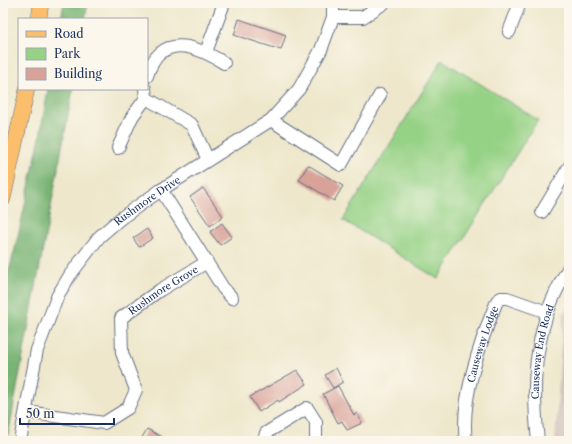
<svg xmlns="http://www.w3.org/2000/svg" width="572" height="444" font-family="'Libre Caslon Text',serif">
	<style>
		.industrial { fill: #cfc0ba }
		.green { fill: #96d286; stroke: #588072 }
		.forest { fill: #78b473; stroke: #4a7268 }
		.building { fill: #d9a299 }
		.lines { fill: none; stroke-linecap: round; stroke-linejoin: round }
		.minor-casing { stroke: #656f84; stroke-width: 14 }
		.major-casing { stroke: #656f84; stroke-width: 16 }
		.minor { stroke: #fff; stroke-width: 12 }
		.major { stroke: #fabe6d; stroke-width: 15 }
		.labels { text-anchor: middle; stroke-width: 3; stroke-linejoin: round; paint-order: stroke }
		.street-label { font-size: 10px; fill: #1b2f5e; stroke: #fbf7ec }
	</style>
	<rect width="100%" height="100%" fill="#fbf7ec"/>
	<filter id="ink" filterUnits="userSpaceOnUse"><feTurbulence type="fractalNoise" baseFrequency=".025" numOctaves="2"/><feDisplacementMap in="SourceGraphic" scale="8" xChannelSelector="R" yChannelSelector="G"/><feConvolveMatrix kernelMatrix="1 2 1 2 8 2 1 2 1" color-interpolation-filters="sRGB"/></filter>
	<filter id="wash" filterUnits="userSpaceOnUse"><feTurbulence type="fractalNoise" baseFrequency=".012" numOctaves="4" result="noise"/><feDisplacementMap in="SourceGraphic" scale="16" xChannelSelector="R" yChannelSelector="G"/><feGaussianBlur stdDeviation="0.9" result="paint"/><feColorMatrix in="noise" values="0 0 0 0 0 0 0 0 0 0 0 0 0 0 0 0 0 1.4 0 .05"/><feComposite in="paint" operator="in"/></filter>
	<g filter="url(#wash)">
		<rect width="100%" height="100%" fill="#eee7cb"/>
		<!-- industrial -->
		<path class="industrial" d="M569 304V441H555L563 314Z"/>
		<!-- green -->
		<path class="green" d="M442 60 538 120 438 279 343 220Z"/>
		<!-- forest -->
		<path class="forest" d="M64 3H88L85 19H61Z
			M48 89H73L11 420 7 441H3V293L16 245 39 142Z"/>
		<g id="blocks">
			<!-- building -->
			<path class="building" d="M239 19 286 35 281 50 234 35Z
				M308 165 343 186 334 201 299 180Z
				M203 188 223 216 210 226 190 197Z
				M222 223 232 237 220 245 210 232Z
				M147 229 153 238 139 247 133 238Z
				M336 368 343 382 333 388 325 375Z
				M297 370 307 384 279 402 278 400 259 412 250 397Z
				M338 386 354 415 357 413 362 423 347 430 342 421 338 423 323 394Z
				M147 429 162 437 159 441H140Z"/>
		</g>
	</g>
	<g filter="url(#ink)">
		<use href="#blocks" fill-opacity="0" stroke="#656f84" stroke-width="1"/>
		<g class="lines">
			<defs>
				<g id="minor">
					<path d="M333 17H363L384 3"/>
					<path d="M509 32 520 3"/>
					<path d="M206 52 224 3"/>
					<path d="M147 76C160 33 194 44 224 63"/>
					<path d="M146 98 192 125 208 160"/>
					<path d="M271 120 341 165 380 95"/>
					<path d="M118 148 132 117 146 98 145 89"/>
					<path d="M161 190 223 288 232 298"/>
					<path d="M542 212 569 167"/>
					<path id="s1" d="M27 412 104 423 128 408 136 390 122 353 121 318 160 290 207 262"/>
					<path id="s2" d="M20 441 37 350 58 295 70 275 99 237 121 218 161 190 271 120 299 89 321 50 333 17V3"/>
					<path d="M264 441 266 433 307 408 316 422V441"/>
					<path id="s3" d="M466 441C460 399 481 340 497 301L501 298H507L547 312"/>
					<path id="s4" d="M538 441C533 395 533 358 547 314 552 298 561 281 569 267"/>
				</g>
				<path id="major" d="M39 19 41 3
					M3 199 27 89"/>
			</defs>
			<!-- minor casing -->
			<use href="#minor" class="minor-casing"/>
			<!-- major casing -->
			<use href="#major" class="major-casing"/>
			<!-- minor -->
			<use href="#minor" class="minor"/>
			<!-- major -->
			<use href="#major" class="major"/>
		</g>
	</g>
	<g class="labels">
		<!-- street labels -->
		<g class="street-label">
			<text dy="4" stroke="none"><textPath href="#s2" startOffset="283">Rushmore Drive</textPath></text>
			<text dy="4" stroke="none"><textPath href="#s1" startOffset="251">Rushmore Grove</textPath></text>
			<text dy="4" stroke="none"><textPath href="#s3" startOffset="99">Causeway Lodge</textPath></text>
			<text dy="4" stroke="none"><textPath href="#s4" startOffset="90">Causeway End Road</textPath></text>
		</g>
	</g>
	<!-- margin -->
	<rect width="572" height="444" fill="none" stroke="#fbf7ec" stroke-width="16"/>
	<!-- legend -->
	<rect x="18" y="18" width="130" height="72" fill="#fbf7ec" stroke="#a1a7b3"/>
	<rect x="26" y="31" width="20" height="6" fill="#fabe6d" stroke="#a1a7b3"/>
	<text x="54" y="38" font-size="12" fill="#1b2f5e">Road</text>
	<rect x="26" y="48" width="20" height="12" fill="#96d286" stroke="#a1a7b3"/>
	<text x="54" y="58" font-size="12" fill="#1b2f5e">Park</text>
	<rect x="26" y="68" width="20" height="12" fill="#d9a299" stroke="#a1a7b3"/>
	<text x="54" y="78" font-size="12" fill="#1b2f5e">Building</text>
	<!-- scale -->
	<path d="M20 418v6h94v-6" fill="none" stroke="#1b2f5e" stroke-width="2"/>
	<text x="26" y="418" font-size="12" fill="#1b2f5e" stroke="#fbf7ec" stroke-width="3" paint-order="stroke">50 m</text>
</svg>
